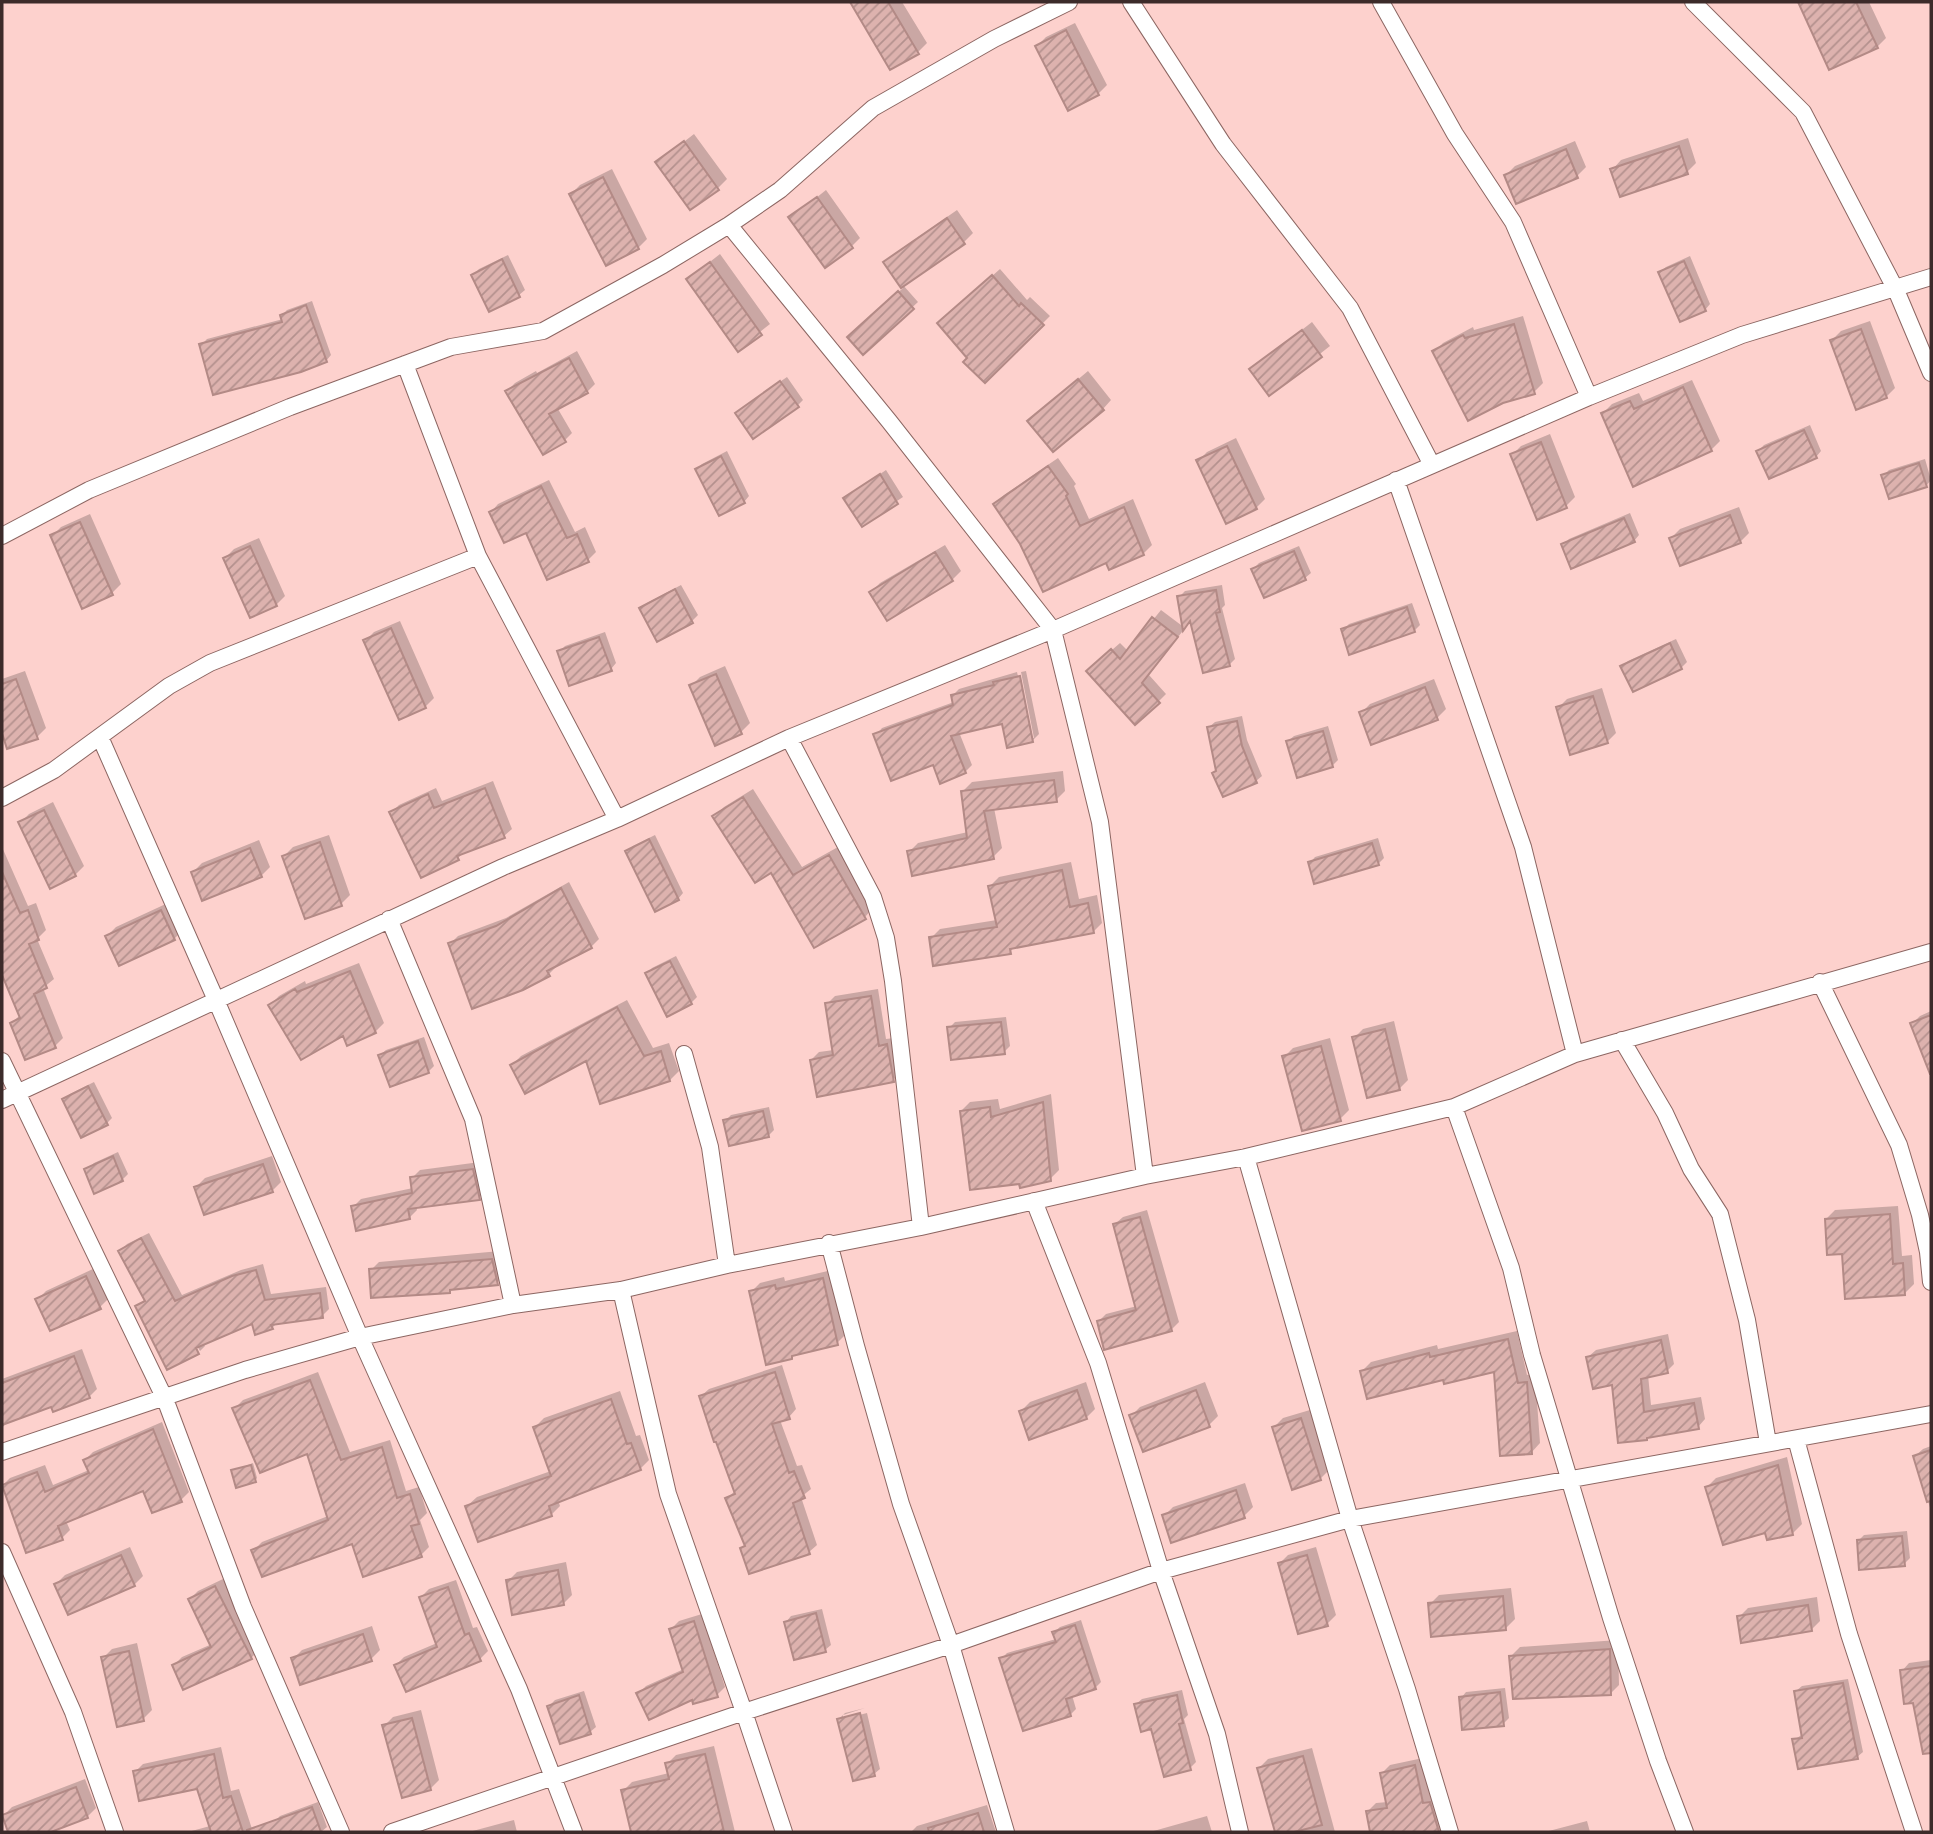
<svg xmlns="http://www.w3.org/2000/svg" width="1933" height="1834" font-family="'Archivo Narrow',sans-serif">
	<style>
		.shadow { fill: #0003 }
		.building { fill: url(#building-hatch); stroke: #b38a86; stroke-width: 2 }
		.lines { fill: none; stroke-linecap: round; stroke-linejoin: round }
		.minor-casing { stroke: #8c6662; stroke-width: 18 }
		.minor { stroke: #fff; stroke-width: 16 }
	</style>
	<defs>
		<pattern id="building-hatch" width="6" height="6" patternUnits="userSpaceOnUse" patternTransform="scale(1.75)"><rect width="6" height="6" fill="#ddb2ae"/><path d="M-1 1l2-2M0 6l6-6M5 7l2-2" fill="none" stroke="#b4918e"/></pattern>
	</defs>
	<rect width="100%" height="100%" fill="#fdd1cd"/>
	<!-- shadow -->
	<path class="shadow" d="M852 2H902L927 43 918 52 891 68Z
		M1799 2H1869L1886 38 1877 47 1829 67Z
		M1075 23 1107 85 1098 94 1037 46 1046 37Z
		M694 134 727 179 718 188 658 162Z
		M1688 138 1696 163 1687 172 1621 194 1612 170 1621 160Z
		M1575 141 1586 167 1577 176 1517 202 1506 175 1515 166Z
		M612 169 647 239 638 248 571 194 580 185Z
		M826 190 860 238 852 246 791 218Z
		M957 210 973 233 964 242 903 285 918 302 863 353 855 332 903 288 885 263 894 254Z
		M720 254 770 324 738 349 688 279Z
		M508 255 525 290 519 295 473 275 479 269Z
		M1690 256 1710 304 1705 310 1660 272 1666 267Z
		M1000 269 1027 300 1030 297 1050 316 985 381 969 358 947 316Z
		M312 301 331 355 326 361 201 345 207 339 283 319 282 315 287 310Z
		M1523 316 1543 383 1534 392 1434 352 1443 343 1473 327 1474 330Z
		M1870 321 1895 388 1886 397 1832 340 1841 331Z
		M1312 322 1330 346 1270 393 1252 369Z
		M577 351 595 384 587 392 558 409 572 433 565 440 507 391 515 383 536 371 537 373Z
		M1088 371 1111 400 1103 409 1039 412Z
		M787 377 803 400 797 406 743 407Z
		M1692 380 1720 441 1711 450 1603 413 1612 404 1639 393 1643 401Z
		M1810 425 1821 451 1816 457 1758 451 1764 445Z
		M1550 434 1575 497 1566 506 1538 517 1512 455 1521 446Z
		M1236 438 1265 499 1256 508 1198 461 1207 452Z
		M727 451 749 496 744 502 697 469 702 464Z
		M1058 458 1076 484 1074 486 1089 519 1133 499 1152 545 1144 553 1110 568 1107 561 1022 543 995 504 1004 495Z
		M1925 459 1931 480 1926 486 1883 476 1889 470Z
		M886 470 903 497 862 524 845 498Z
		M549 480 575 532 585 527 596 552 588 560 548 578 527 530 491 512 498 504Z
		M1739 507 1749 533 1740 542 1671 538 1680 529Z
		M1630 513 1639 535 1634 541 1563 545 1569 539Z
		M90 514 121 584 112 593 52 536 61 527Z
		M259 538 285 596 276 605 225 558 234 549Z
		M945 545 961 571 952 580 871 592 880 583Z
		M1299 546 1311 573 1305 578 1253 569 1259 563Z
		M681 585 698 615 692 621 657 639 641 609 647 603Z
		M1222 585 1225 605 1222 608 1235 659 1229 665 1192 619 1179 597 1185 591Z
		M1412 603 1420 625 1414 631 1343 630 1349 624Z
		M1161 610 1185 628 1149 675 1166 694 1158 702 1096 664 1120 643 1128 651Z
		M400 621 434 698 425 707 365 641 374 632Z
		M605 632 616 663 611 669 559 652 565 646Z
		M1676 639 1687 662 1681 668 1622 667 1628 661Z
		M725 666 750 723 741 732 691 686 700 677Z
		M25 671 46 728 37 737 8 747 2 728V679Z
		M1026 671 1039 734 1032 741 1003 722 959 732 972 765 965 772 934 763 876 735 882 728 954 702 952 696 959 689 1017 672 1031 738H1034L1021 672Z
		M1434 679 1446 709 1437 718 1361 713 1370 704Z
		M1602 688 1616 733 1607 742 1558 708 1567 699Z
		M1242 716 1247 740 1262 776 1256 781 1209 727 1215 722Z
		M1328 726 1338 760 1332 766 1288 741 1294 736Z
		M1063 771 1065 791 1056 800 994 808 1002 848 993 857 909 852 918 843 968 832 963 791 972 782Z
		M493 781 512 829 504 836 465 851 458 858 391 813 399 805 436 788 442 801Z
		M753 789 802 867 838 847 873 908 865 917 771 870 715 816 724 807Z
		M53 802 84 866 75 875 20 823 29 814Z
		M329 835 350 895 341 904 306 917 284 856 293 847Z
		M655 835 683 893 678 899 627 851 633 846Z
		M1378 838 1384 858 1378 864 1310 863 1315 857Z
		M259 840 270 867 261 876 193 872 202 863Z
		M2 847 28 906 36 903 46 930 37 939 54 979 43 988 63 1038 55 1046 26 1058 12 1023 20 1015 2 971Z
		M1071 862 1079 899 1097 895 1102 923 1093 932 1015 946 1010 952 931 938 940 929 997 920 990 886 999 877Z
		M569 882 599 939 591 947 556 964 557 966 549 974 450 944 458 936 506 918Z
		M170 902 183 930 174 939 107 936 116 927Z
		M676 956 697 997 691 1003 647 974 652 968Z
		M359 963 384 1023 375 1032 344 1033 270 1005 279 996 305 981 306 984Z
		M878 989 886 1039 894 1038 901 1072 893 1080 811 1060 819 1052 834 1050 827 1004 835 996Z
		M627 1000 653 1048 669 1043 679 1071 670 1080 587 1059 512 1065 521 1056Z
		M1931 1011V1071L1912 1024 1920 1016Z
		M1006 1017 1010 1046 1004 1052 949 1028 955 1022Z
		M1394 1021 1408 1080 1399 1089 1354 1038 1363 1029Z
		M424 1037 434 1066 428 1072 380 1055 386 1050Z
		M1330 1038 1349 1110 1340 1119 1284 1057 1293 1048Z
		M94 1082 112 1118 107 1123 64 1099 70 1094Z
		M1051 1094 1059 1170 1050 1179 961 1111 970 1102 998 1099 1000 1109Z
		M769 1107 774 1130 768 1136 725 1121 731 1115Z
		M118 1152 128 1174 122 1180 88 1169 94 1163Z
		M272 1156 281 1182 272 1191 196 1187 205 1178Z
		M480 1162 486 1190 479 1198 416 1206 417 1210 410 1217 353 1207 361 1199 413 1188 412 1178 420 1170Z
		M1898 1206 1902 1256 1912 1255 1914 1284 1905 1293 1844 1252 1826 1219 1835 1210Z
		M1147 1210 1179 1322 1171 1330 1098 1322 1106 1314 1137 1306 1115 1224 1123 1217Z
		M149 1233 182 1295 241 1270 263 1264 271 1294 326 1287 329 1309 322 1316 278 1322 272 1328 253 1322 203 1343 205 1346 200 1351 194 1340 137 1306 146 1299 120 1251 127 1244Z
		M500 1251 505 1275 497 1283 452 1288 449 1291 371 1270 379 1262Z
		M95 1268 109 1298 100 1307 37 1300 46 1291Z
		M832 1270 846 1334 837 1343 796 1353 792 1357 751 1292 760 1283 784 1277 785 1281Z
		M1517 1331 1527 1375 1535 1374 1540 1443 1531 1453 1495 1370 1444 1378 1362 1371 1371 1362 1437 1345 1438 1349Z
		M1668 1334 1674 1364 1667 1371 1648 1375 1651 1405 1701 1397 1705 1419 1698 1427 1649 1435 1613 1383 1588 1357 1596 1350Z
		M82 1349 97 1389 89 1397 52 1404 8 1421 2 1428V1379Z
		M782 1365 796 1409 789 1417 780 1420 797 1466 802 1465 811 1489 801 1497 817 1545 809 1552 742 1548 746 1545 727 1498 735 1491 701 1396 709 1389Z
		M318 1372 350 1452 390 1440 406 1491 419 1487 427 1513 420 1520 429 1547 421 1555 353 1542 253 1551 262 1542 328 1516 308 1452 234 1409 243 1400Z
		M1086 1382 1095 1409 1086 1418 1021 1411 1030 1402Z
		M1205 1382 1218 1416 1209 1425 1131 1416 1140 1407Z
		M620 1391 636 1436 640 1435 649 1460 640 1469 558 1500 560 1506 551 1515 467 1506 477 1497 551 1471 535 1427 544 1418Z
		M1310 1410 1329 1470 1320 1479 1274 1427 1283 1418Z
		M162 1422 189 1492 181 1500 153 1511 144 1489 66 1521 70 1530 62 1538 27 1551 2 1486 10 1478 45 1465 53 1485 89 1470 85 1460 93 1452Z
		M1931 1446V1511L1915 1456 1923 1449Z
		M1787 1457 1802 1524 1793 1533 1767 1531 1707 1487 1716 1478Z
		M253 1463 257 1478 255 1481 233 1471Z
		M1245 1483 1253 1507 1244 1516H1164L1173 1507Z
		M1907 1531 1910 1558 1904 1564 1858 1541 1864 1535Z
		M130 1547 143 1576 134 1585 56 1584 65 1575Z
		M1316 1547 1336 1615 1327 1624 1279 1564 1288 1555Z
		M566 1562 572 1595 563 1604 508 1581 517 1572Z
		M223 1579 259 1650 251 1658 174 1665 182 1657 212 1644 190 1599 198 1591Z
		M456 1580 473 1628 477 1627 488 1651 480 1659 396 1665 404 1657 437 1643 421 1597 429 1589Z
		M1511 1588 1515 1619 1506 1628 1430 1604 1439 1595Z
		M1817 1597 1820 1621 1811 1630 1739 1617 1748 1608Z
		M822 1609 831 1645 825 1650 786 1622 791 1616Z
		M702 1614 725 1687 717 1695 693 1698 638 1694 646 1686 684 1669 671 1629 679 1621Z
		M1081 1620 1101 1682 1095 1688 1072 1695 1076 1709 1070 1715 1001 1659 1007 1653 1056 1639 1054 1632 1060 1627Z
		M372 1626 380 1650 371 1659 301 1683 293 1659 302 1650Z
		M1618 1640 1619 1685 1610 1694 1511 1656 1520 1647Z
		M137 1643 152 1710 143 1719 103 1658 112 1649Z
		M1931 1660V1737L1922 1739 1915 1701 1902 1671 1909 1663Z
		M1848 1679 1863 1752 1857 1757 1794 1740 1803 1734 1796 1691 1802 1686Z
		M1505 1688 1509 1718 1503 1724 1461 1698 1466 1692Z
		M1182 1690 1188 1715 1184 1719 1196 1762 1190 1768 1165 1775 1153 1727 1136 1704 1142 1699Z
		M584 1691 596 1727 590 1732 549 1706 555 1700Z
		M865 1708 843 1715V1719L867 1713 880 1769 874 1774 839 1719 845 1713Z
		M421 1710 439 1780 430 1789 384 1726 393 1717Z
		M714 1746 735 1832H633L623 1791 632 1782 669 1773 667 1764 676 1755Z
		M221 1747 231 1791 239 1789 253 1832H188L210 1826 198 1787 135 1772 143 1764Z
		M1312 1748 1335 1832H1276L1259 1768 1268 1759Z
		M1423 1758 1447 1824 1439 1832H1371L1368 1811 1376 1803 1388 1802 1382 1773 1390 1765Z
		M85 1779 96 1808 87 1817 46 1832H10L3 1816 12 1807Z
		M318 1802 327 1827 321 1832H279L275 1821 280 1816Z
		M987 1805 996 1832H911L917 1826Z
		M1207 1816 1212 1832H1150Z
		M514 1820 517 1832H469Z
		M1587 1821 1590 1832H1545Z"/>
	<!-- building -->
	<path class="building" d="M850 2H888L919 54 890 70Z
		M1798 2H1856L1878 48 1829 70Z
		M1066 30 1099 95 1068 111 1035 46Z
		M684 141 719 190 690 210 655 162Z
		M1679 146 1688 174 1620 197 1610 169Z
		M1566 149 1578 178 1516 204 1504 175Z
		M603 177 639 249 606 266 569 194Z
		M817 197 853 248 825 268 788 217Z
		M947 218 965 244 901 288 883 262Z
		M502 259 520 297 489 312 471 275Z
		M1684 261 1706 311 1680 322 1658 272Z
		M710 262 762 335 738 352 686 279Z
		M992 275 1019 306 1021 303 1044 325 985 383 963 362 967 358 937 323Z
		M898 291 914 309 863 355 847 337Z
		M306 305 327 362 301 372 213 395 199 344 282 322 280 315Z
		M1514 324 1535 394 1503 403 1468 421 1432 351 1463 335 1465 338Z
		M1861 329 1887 398 1856 410 1830 340Z
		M1302 330 1322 357 1269 396 1249 369Z
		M569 358 588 393 549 414 566 442 543 455 505 391Z
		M1078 379 1104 410 1053 452 1027 421Z
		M780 381 799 407 753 439 735 413Z
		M1683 387 1712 451 1633 487 1601 413 1630 401 1634 409Z
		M1804 430 1817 458 1769 479 1756 451Z
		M1541 442 1567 508 1537 520 1510 454Z
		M1227 446 1257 509 1226 524 1196 460Z
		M721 456 745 503 719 516 695 469Z
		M1919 463 1927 487 1889 499 1881 475Z
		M1048 466 1068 494 1066 496 1080 526 1124 507 1144 555 1109 570 1106 563 1043 592 1020 544 993 504Z
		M880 474 898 504 862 527 843 498Z
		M541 486 567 538 577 534 589 562 547 580 526 533 504 543 489 512Z
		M1730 515 1741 543 1680 566 1669 538Z
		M1624 518 1635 542 1571 569 1561 544Z
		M80 522 113 595 82 609 50 535Z
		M250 546 277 606 250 618 223 558Z
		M1294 551 1306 580 1264 598 1251 569Z
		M935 552 953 581 887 621 869 592Z
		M675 589 693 623 657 642 639 608Z
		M1216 590 1220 612 1216 613 1230 666 1203 673 1190 621 1183 631 1177 596Z
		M1407 607 1415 632 1349 655 1341 629Z
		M1152 617 1178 637 1142 683 1160 703 1135 725 1086 671 1111 649 1120 659Z
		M391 628 426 708 399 720 363 640Z
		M599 637 612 671 569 686 557 651Z
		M1670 643 1682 669 1633 692 1620 666Z
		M716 674 742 734 715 746 689 685Z
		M1020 676 1033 742 1007 748 1002 724 951 736 966 773 940 784 933 765 891 781 873 734 953 705 951 695 994 685 993 682Z
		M16 679 38 739 7 749 2 733V684Z
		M1425 687 1438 720 1371 745 1359 712Z
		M1593 696 1608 743 1570 755 1556 707Z
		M1237 721 1242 746 1257 783 1223 797 1212 773 1216 771 1207 727Z
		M1323 731 1333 767 1297 778 1286 741Z
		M1054 780 1057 802 984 811 994 859 912 876 907 851 967 838 961 791Z
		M485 788 505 838 457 856 459 860 421 878 389 812 428 794 434 808Z
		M743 797 793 875 829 855 866 919 814 948 771 873 755 883 712 816Z
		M44 810 76 876 50 889 18 822Z
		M649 839 679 900 655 912 625 851Z
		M320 842 342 906 305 919 282 856Z
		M1372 843 1379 865 1314 884 1308 862Z
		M250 848 262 877 202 901 191 872Z
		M1062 870 1070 907 1088 903 1094 933 1010 949 1011 954 933 966 929 937 997 927 988 886Z
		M2 872 20 913 28 910 39 940 29 944 47 988 34 994 56 1048 25 1060 10 1023 20 1018 2 975Z
		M561 888 592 948 547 971 550 976 523 990 472 1009 448 943 496 926Z
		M161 910 175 940 119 966 105 936Z
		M670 961 692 1004 667 1017 645 973Z
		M350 971 376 1033 347 1046 343 1036 301 1060 268 1005 295 989 297 992Z
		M871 996 879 1046 887 1044 894 1082 817 1097 810 1060 833 1055 825 1003Z
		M617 1007 644 1056 661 1051 670 1081 600 1104 586 1061 525 1094 510 1065Z
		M1931 1015V1074H1930L1910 1023Z
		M1001 1022 1005 1054 951 1060 947 1027Z
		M1385 1029 1400 1090 1367 1098 1352 1037Z
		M418 1041 429 1073 390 1087 378 1055Z
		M1321 1046 1341 1121 1302 1131 1282 1056Z
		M88 1086 108 1125 81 1138 62 1099Z
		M1043 1102 1051 1181 1020 1188 1019 1184 970 1190 960 1111 990 1107 991 1117Z
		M763 1111 769 1137 729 1146 723 1120Z
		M113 1156 123 1181 94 1194 84 1169Z
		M263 1164 273 1192 204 1215 194 1187Z
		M473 1169 480 1200 408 1209 410 1219 356 1231 351 1206 412 1193 410 1177Z
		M1890 1214 1893 1264 1903 1263 1905 1295 1845 1299 1842 1254 1827 1255 1825 1219Z
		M1140 1217 1172 1331 1104 1350 1097 1321 1136 1310 1113 1224Z
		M141 1238 175 1301 232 1276 256 1270 265 1300 320 1293 323 1318 271 1325 273 1329 255 1335 252 1324 196 1348 199 1354 167 1370 135 1306 145 1301 118 1251Z
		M492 1259 498 1285 450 1290V1293L371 1298 369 1269Z
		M86 1276 101 1309 50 1331 35 1299Z
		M823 1278 838 1345 792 1356V1359L766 1365 749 1291 775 1285 776 1289Z
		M1508 1339 1518 1383 1527 1382 1532 1454 1500 1456 1494 1372 1444 1384 1443 1380 1367 1399 1360 1371 1429 1353 1430 1357Z
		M1661 1340 1668 1373 1641 1379 1644 1412 1694 1403 1699 1429 1647 1438V1440L1618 1443 1612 1385 1593 1389 1586 1357Z
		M74 1356 90 1398 53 1412 51 1407 2 1425V1383Z
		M775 1372 790 1419 772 1424 789 1473 794 1471 805 1498 793 1503 810 1554 749 1574 740 1548 745 1546 725 1498 735 1494 716 1442H714L699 1396Z
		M310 1380 341 1460 382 1447 397 1498 410 1494 419 1524 411 1526 422 1557 363 1577 352 1544 262 1577 251 1550 328 1520 307 1454 260 1473 232 1408Z
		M1077 1390 1087 1419 1029 1440 1019 1411Z
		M1196 1390 1210 1427 1143 1452 1129 1415Z
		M611 1399 627 1444 631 1443 641 1470 549 1506 552 1516 478 1542 465 1506 551 1476 533 1427Z
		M1301 1418 1321 1480 1292 1490 1272 1427Z
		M153 1429 182 1502 152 1513 143 1491 58 1526 63 1540 26 1553 2 1485 37 1472 45 1492 89 1473 83 1460Z
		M1931 1450V1501L1927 1502 1913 1456Z
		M251 1465 256 1482 236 1488 231 1470Z
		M1778 1465 1793 1535 1767 1540 1765 1533 1723 1545 1705 1487Z
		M1236 1490 1245 1518 1171 1543 1162 1515Z
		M1902 1536 1905 1566 1859 1570 1857 1540Z
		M121 1555 135 1586 68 1615 54 1584Z
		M1307 1555 1328 1626 1298 1634 1278 1563Z
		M558 1570 564 1605 512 1615 506 1580Z
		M215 1586 252 1659 183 1690 172 1665 211 1647 188 1599Z
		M448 1587 465 1635 469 1633 481 1661 406 1692 394 1665 437 1647 419 1597Z
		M1503 1596 1506 1630 1431 1637 1428 1603Z
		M1808 1605 1812 1631 1741 1643 1737 1616Z
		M816 1613 826 1652 794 1660 784 1622Z
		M694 1621 718 1697 693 1704 692 1700 649 1720 636 1693 683 1672 669 1629Z
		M1075 1625 1096 1689 1066 1699 1071 1716 1023 1731 999 1658 1056 1642 1052 1632Z
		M363 1634 372 1661 300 1685 291 1658Z
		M1610 1649 1611 1695 1513 1699 1509 1656Z
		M129 1651 144 1721 117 1727 101 1657Z
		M1931 1666V1753L1923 1754 1913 1703 1904 1704 1900 1670Z
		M1843 1683 1858 1759 1798 1769 1792 1739 1802 1738 1794 1691Z
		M1500 1692 1504 1726 1462 1730 1459 1697Z
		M579 1695 591 1734 560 1744 547 1706Z
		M1177 1695 1183 1723 1179 1724 1191 1770 1164 1777 1151 1729 1141 1732 1134 1704Z
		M860 1713 875 1776 853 1781 837 1719Z
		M412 1718 431 1790 402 1798 382 1725Z
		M214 1754 223 1798 231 1796 243 1832H211L197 1789 139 1801 133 1771Z
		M705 1754 724 1832H631L621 1790 669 1779 665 1763Z
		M1303 1756 1322 1825 1294 1832H1275L1257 1768Z
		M1415 1765 1423 1803 1430 1802 1439 1832H1370L1366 1811 1387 1808 1380 1773Z
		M76 1787 88 1818 51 1832H8L2 1815Z
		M312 1807 321 1832H247V1830Z
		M978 1813 984 1832H929L928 1828Z"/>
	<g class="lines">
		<defs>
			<path id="minor" d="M1131 2 1223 144 1350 308 1432 465
				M1381 2 1455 134 1513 222 1589 397
				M1693 2 1803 112 1896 290 1931 373
				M729 225 889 421 1053 630 1100 822 1145 1176
				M405 364 478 556 617 819
				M1396 480 1523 847 1575 1054
				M2 536 89 490 290 407 451 347 543 331 663 265 729 225 780 190 873 108 994 39 1069 2
				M100 737 216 1000 360 1337 519 1689 574 1832
				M789 738 873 897 886 938 893 981 921 1227
				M2 798 54 770 169 686 210 663 478 556
				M389 919 473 1119 513 1305
				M1820 982 1899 1145 1920 1215 1928 1252 1931 1282
				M1622 1040 1665 1113 1691 1169 1720 1214 1747 1320 1768 1443
				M684 1054 710 1147 727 1265
				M2 1061 165 1399 243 1607 341 1832
				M2 1100 503 867 617 819 789 738 1053 630 1589 397 1742 335 1931 277
				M1454 1107 1511 1268 1532 1355 1611 1618 1658 1761 1685 1832
				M1246 1157 1350 1519 1407 1689 1450 1832
				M1034 1201 1098 1363 1161 1571 1217 1734 1240 1832
				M829 1243 856 1346 901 1504 951 1645 1006 1832
				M621 1290 668 1494 744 1712 784 1832
				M1796 1439 1849 1634 1914 1832
				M2 1452 245 1370 360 1337 513 1305 621 1290 727 1265 921 1227 1145 1176 1246 1157 1454 1107 1575 1054 1931 952
				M2 1552 73 1712 115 1832
				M392 1832 744 1712 951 1645 1161 1571 1350 1519 1931 1414"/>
		</defs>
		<!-- minor casing -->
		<use href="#minor" class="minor-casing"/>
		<!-- minor -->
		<use href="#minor" class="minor"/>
	</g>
	<!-- border -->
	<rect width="1933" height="1834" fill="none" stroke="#3c2b2a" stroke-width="7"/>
</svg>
